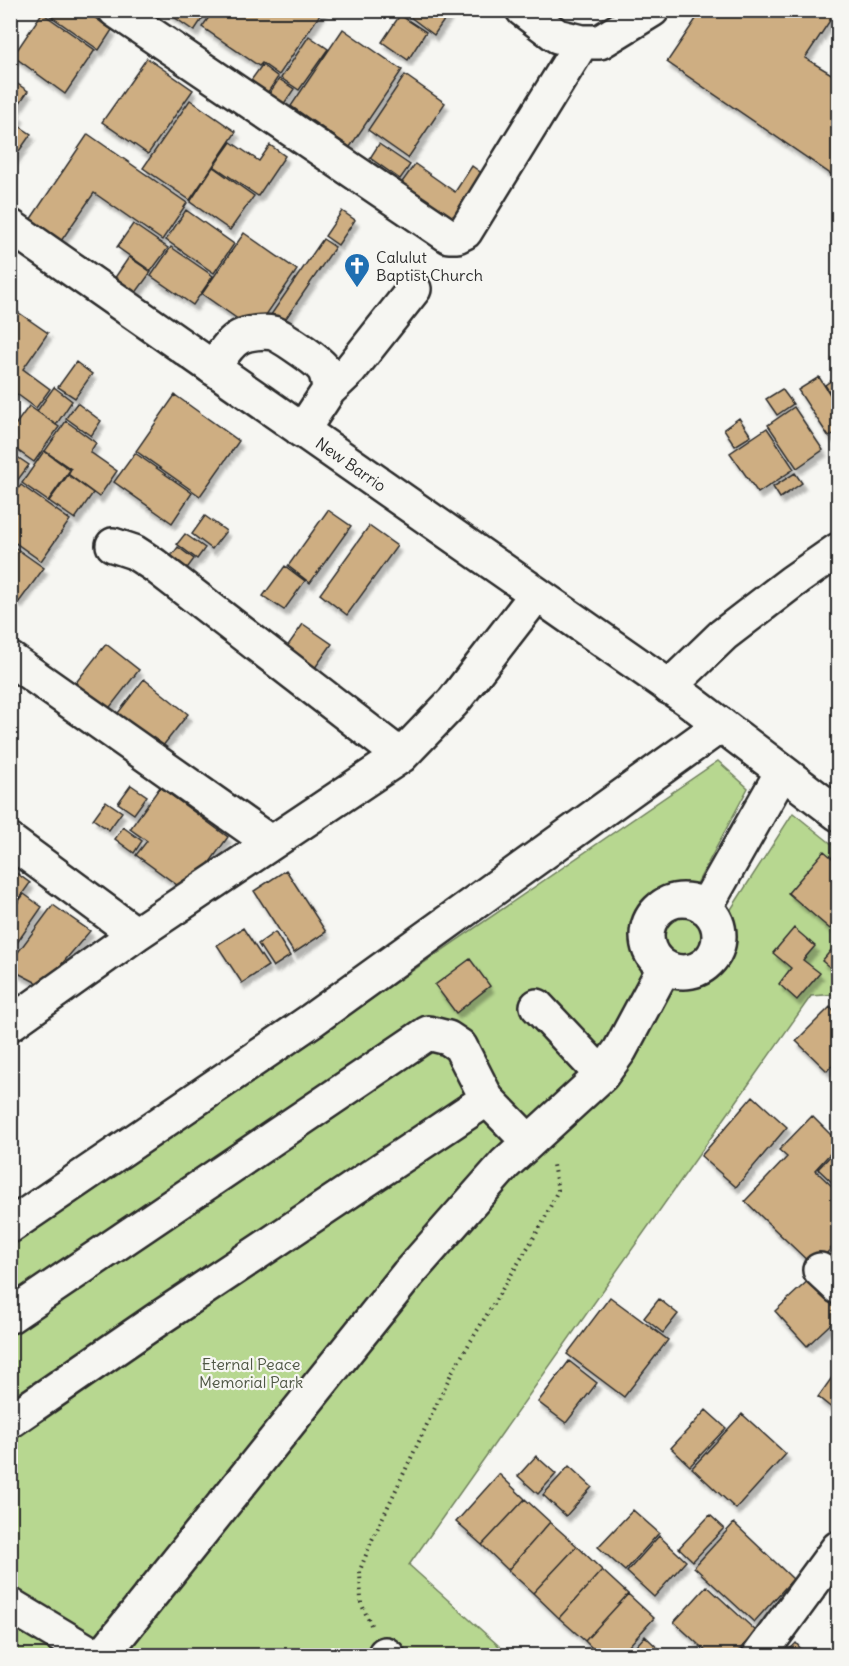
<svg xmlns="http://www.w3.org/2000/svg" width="849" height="1666" font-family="Delius,sans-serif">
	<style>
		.green { fill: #b7d790; stroke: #71815e; stroke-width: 1.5 }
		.building { fill: #ceae82; stroke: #2b2b2b; stroke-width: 1.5; filter: url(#shadow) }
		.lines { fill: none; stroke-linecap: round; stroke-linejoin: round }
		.minor-casing { stroke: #2b2b2b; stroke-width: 38 }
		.major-casing { stroke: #2b2b2b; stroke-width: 38 }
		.path { stroke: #2b2b2b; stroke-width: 4; stroke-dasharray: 1.5 4.5; stroke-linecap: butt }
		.minor { stroke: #f6f6f2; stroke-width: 33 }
		.major { stroke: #f6f6f2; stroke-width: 33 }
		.labels { text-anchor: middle; stroke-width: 4.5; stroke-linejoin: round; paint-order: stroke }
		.poi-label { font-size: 16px; fill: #2b2b2b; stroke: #f6f6f2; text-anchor: start }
		.street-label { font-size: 16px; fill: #2b2b2b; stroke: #f6f6f2 }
		.park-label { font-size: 16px; fill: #4e5644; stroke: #f6f6f2 }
	</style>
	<defs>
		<filter id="shadow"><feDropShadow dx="3.5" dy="6" stdDeviation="1.5" flood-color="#0004"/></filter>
	</defs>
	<rect width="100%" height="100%" fill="#f6f6f2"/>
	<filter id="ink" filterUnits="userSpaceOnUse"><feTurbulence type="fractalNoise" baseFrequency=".0167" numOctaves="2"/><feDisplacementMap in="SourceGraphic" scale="12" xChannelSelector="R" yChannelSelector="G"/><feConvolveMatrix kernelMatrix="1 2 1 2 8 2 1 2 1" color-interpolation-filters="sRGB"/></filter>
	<g filter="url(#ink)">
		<!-- green -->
		<path class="green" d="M718 761 748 788 692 893 728 914 793 813 838 849V994L811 996 409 1565 509 1655H11L10 1247Z"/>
		<!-- building -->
		<path class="building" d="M42 10H84L112 30 99 50Z
			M164 10H208L194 31Z
			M214 10H323L279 75 262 63 259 66 202 27Z
			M401 10H451L434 35Z
			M702 10H837L805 58 838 78V179L667 62Z
			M42 13 95 50 65 94 13 56Z
			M400 15 426 32 408 60 382 42Z
			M343 29 402 70 350 147 291 106Z
			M309 36 328 49 299 90 281 78Z
			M147 58 193 90 148 154 102 122Z
			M262 65 278 77 266 95 249 83Z
			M405 75 445 103 408 158 368 130Z
			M10 79 28 91 14 111 20 116 16 124 31 134 10 164Z
			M279 79 294 89 281 108 266 98Z
			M190 100 236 132 190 200 143 168Z
			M88 134 187 203 162 240 94 193 61 241 30 220Z
			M231 142 259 161 270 145 285 156 258 196 214 166Z
			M379 144 410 165 400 179 370 158Z
			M415 164 455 192 472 166 487 177 456 223 400 185Z
			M213 167 254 196 230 230 190 202Z
			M186 210 234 244 214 273 166 240Z
			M342 211 355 220 338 245 325 236Z
			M133 224 168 248 151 271 117 247Z
			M244 233 297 270 255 331 202 294Z
			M323 239 335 247 278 330 266 322Z
			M171 247 213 276 193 305 151 276Z
			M129 257 151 272 135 294 114 279Z
			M12 308 48 333 23 369 50 389 36 408 10 389Z
			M76 362 92 374 75 398 58 387Z
			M838 376V405L825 385Z
			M819 377 838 407V431L829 437 798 390Z
			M54 387 72 401 56 425 37 411Z
			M782 389 793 404 777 415 766 399Z
			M175 395 239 441 200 496 136 451Z
			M77 403 101 421 91 436 66 418Z
			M29 406 59 427 34 462 10 445V432Z
			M794 407 823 450 797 468 768 425Z
			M739 418 751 436 735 446 724 429Z
			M66 421 96 443 90 452 117 471 99 497 68 474 71 469 45 451Z
			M767 428 794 469 758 493 730 453Z
			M44 451 70 470 48 501 22 483Z
			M10 452 29 465 10 490Z
			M135 453 192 493 172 523 114 482Z
			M795 473 802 483 780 498 773 487Z
			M68 475 93 493 75 519 49 501Z
			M21 485 70 520 41 561 10 539V499Z
			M328 510 351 526 310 583 288 566Z
			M205 516 226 531 212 549 192 534Z
			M369 526 397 546 347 615 320 594Z
			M185 534 205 548 197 559 177 544Z
			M10 544 44 568 19 602 10 596Z
			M178 547 194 559 182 575 166 563Z
			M285 566 305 581 284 610 263 596Z
			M303 624 332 644 312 672 284 651Z
			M106 644 139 670 107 711 74 685Z
			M144 679 188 714 162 747 118 713Z
			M131 785 147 796 134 814 118 803Z
			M160 787 228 837 188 893 136 855 147 841 130 829Z
			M106 801 122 812 109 830 93 819Z
			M123 827 142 841 134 853 115 839Z
			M824 851 838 863V919L830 929 788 893Z
			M286 870 326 932 294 953 254 891Z
			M15 872 30 883 10 911V878Z
			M24 894 42 907 12 950 10 913Z
			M53 905 90 931 43 986 10 969V963Z
			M243 928 268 966 242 983 217 945Z
			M794 928 815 946 803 960 820 973 797 1000 779 984 791 968 773 953Z
			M275 932 290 956 273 967 258 944Z
			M838 942V974L822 961Z
			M470 959 490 986 456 1013 435 985Z
			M830 1007 838 1016V1059L827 1071 796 1041Z
			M753 1096 787 1127 736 1187 701 1156Z
			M812 1116 838 1142V1145L815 1170 838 1192V1241L814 1267 745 1201 787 1157 779 1150Z
			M838 1148V1183L836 1186 818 1169Z
			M838 1246V1280L822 1264Z
			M812 1277 838 1306V1317L807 1346 775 1311Z
			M610 1297 668 1340 624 1397 567 1354Z
			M659 1299 678 1314 663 1333 644 1318Z
			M569 1361 597 1383 566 1423 538 1402Z
			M838 1369V1413L818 1397Z
			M706 1410 726 1428 690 1466 671 1448Z
			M742 1414 786 1454 736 1509 692 1468Z
			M536 1456 556 1474 538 1494 518 1476Z
			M569 1466 592 1487 566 1516 543 1495Z
			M499 1474 525 1499 482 1545 456 1522Z
			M525 1499 550 1522 508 1570 482 1545Z
			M633 1510 659 1533 625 1571 598 1547Z
			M710 1515 724 1528 693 1561 679 1548Z
			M550 1522 577 1546 533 1593 508 1570Z
			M734 1523 793 1579 754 1622 694 1567Z
			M659 1536 686 1561 654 1597 627 1572Z
			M577 1546 602 1570 559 1618 533 1593Z
			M602 1570 628 1594 585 1641 559 1618Z
			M707 1586 756 1631 734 1656H711L674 1622Z
			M628 1594 654 1618 620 1656H600L585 1641Z
			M645 1636 666 1656H627Z
			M796 1643 807 1656H783Z"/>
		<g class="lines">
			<defs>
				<path id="minor" d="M115 10 449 236H457L465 232 582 42
					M523 10 557 36 582 42H600L652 10
					M213 368C221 357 228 343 240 337 248 333 264 331 273 333 282 336 317 360 323 368 328 375 328 382 329 390
					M302 431 329 390 350 370 414 289
					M113 545 134 552 154 565 401 756
					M10 659 271 843
					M669 687 723 635 792 582 838 550
					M10 841 136 934
					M647 936a36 36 0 1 1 72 0a36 36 0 1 1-72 0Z
					M705 908 782 772
					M537 1006 602 1075
					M10 1024 136 934 401 756 453 702 536 595
					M10 1226 312 1020 721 725
					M820 1270 838 1287
					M10 1316 428 1033 448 1038 460 1046 487 1099 529 1142
					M10 1421 158 1319 487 1099
					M10 1605 95 1656
					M385 1654 388 1656
					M102 1656 408 1274 505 1164 602 1075 620 1050 664 968
					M759 1656 838 1548"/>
				<g id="major">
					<path id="s1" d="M10 226 690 701 838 814"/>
				</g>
			</defs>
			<!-- minor casing -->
			<use href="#minor" class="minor-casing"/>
			<!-- major casing -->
			<use href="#major" class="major-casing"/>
			<!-- path -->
			<path class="path" d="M371 1625 361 1603 360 1570 372 1540 452 1372 542 1224 558 1190 553 1165"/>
			<!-- minor -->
			<use href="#minor" class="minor"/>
			<!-- major -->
			<use href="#major" class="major"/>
		</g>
	</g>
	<!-- icons -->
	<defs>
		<symbol id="church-pin" viewBox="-11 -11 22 30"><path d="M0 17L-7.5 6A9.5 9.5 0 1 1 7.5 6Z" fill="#1f6fb2" stroke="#f6f6f2"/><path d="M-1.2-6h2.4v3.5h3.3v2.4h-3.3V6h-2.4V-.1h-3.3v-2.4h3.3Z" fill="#fff"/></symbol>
	</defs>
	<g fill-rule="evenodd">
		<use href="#church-pin" x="342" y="251" width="30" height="40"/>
	</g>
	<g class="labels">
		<!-- poi labels -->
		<g class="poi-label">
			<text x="376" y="263">Calulut<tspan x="376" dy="18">Baptist Church</tspan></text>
		</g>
		<!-- street labels -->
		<g class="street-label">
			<text dy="6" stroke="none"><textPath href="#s1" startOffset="416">New Barrio</textPath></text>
		</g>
		<!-- park labels -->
		<g class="park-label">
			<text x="251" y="1370">Eternal Peace<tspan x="251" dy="18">Memorial Park</tspan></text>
		</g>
	</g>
	<!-- margin -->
	<rect width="849" height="1666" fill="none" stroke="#f6f6f2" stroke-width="36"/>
	<rect x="18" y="18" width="813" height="1630" fill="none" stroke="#2b2b2b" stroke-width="2" filter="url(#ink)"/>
</svg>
